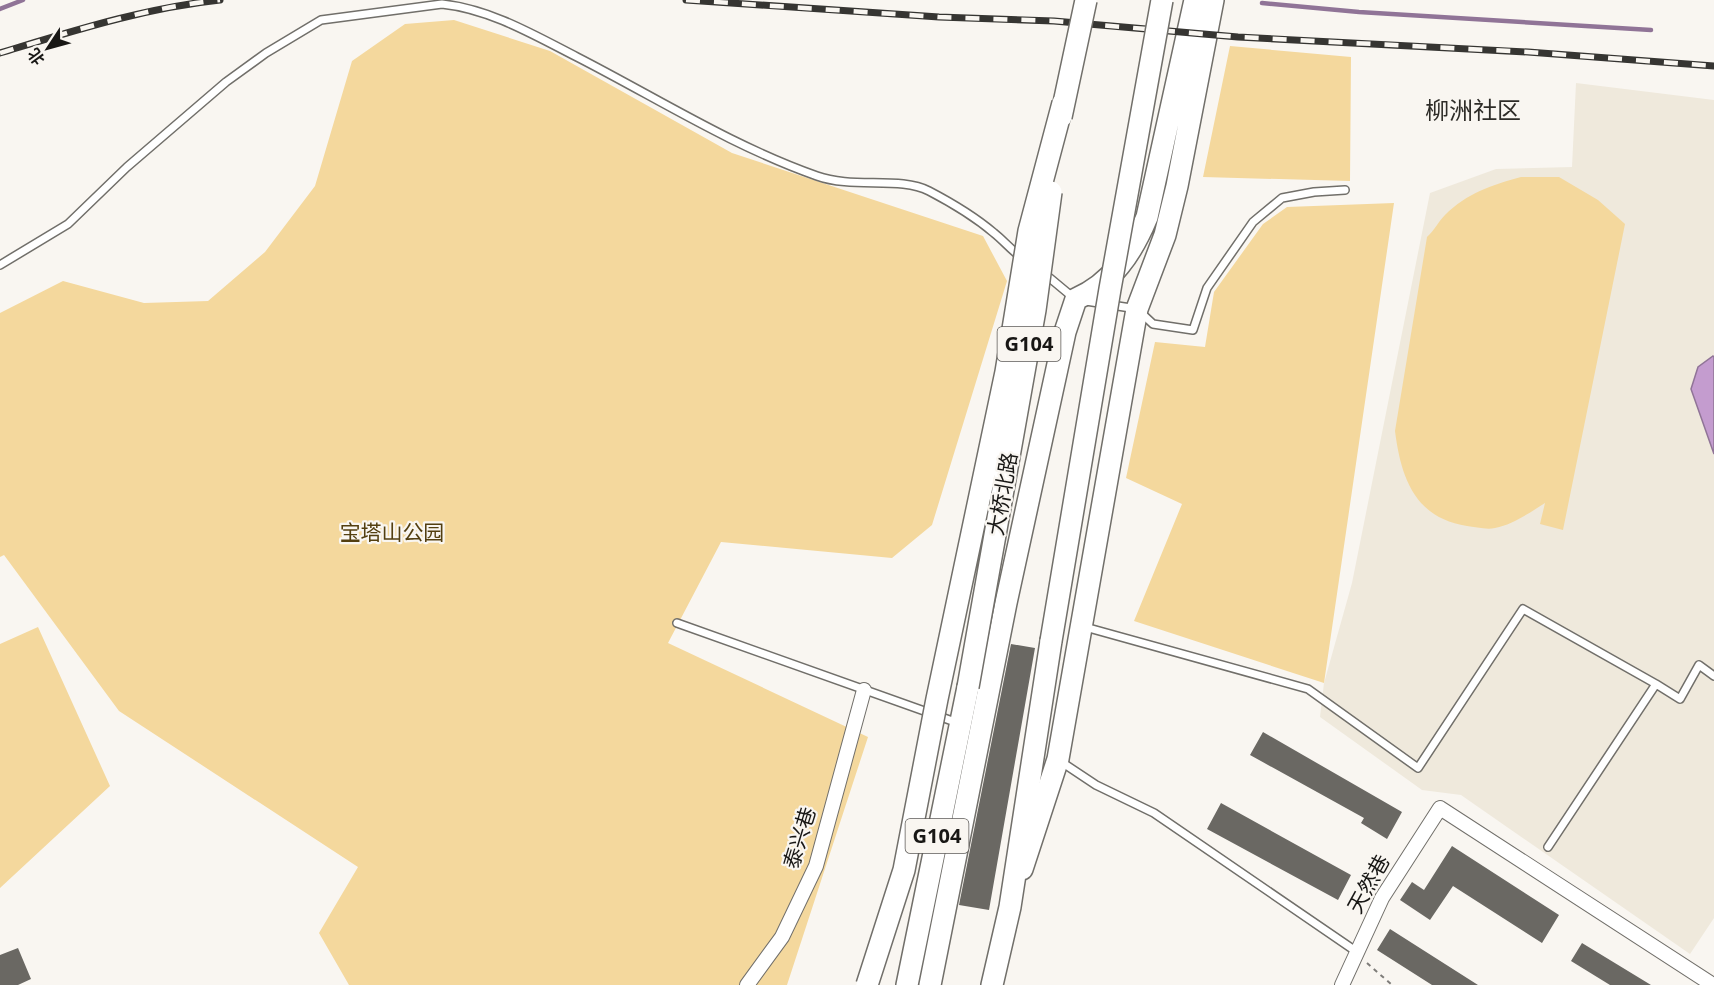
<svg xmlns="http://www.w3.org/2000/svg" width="1714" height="985" font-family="'Noto Sans','Noto Sans SC',sans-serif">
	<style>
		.built { fill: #efe9dc }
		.green { fill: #f4d89d }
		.water { fill: #c49ccf; stroke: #907497; stroke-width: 1.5 }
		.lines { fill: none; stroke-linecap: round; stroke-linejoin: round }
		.stream { stroke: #907497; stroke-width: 4.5 }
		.building { fill: #6a6863 }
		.service-casing { stroke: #716f6a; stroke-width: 10 }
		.minor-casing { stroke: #716f6a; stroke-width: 16 }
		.primary-casing { stroke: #716f6a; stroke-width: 24 }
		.trunk-casing { stroke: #716f6a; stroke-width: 24 }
		.path { stroke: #7e7c79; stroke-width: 2; stroke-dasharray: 4.5 4.5; stroke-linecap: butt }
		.service { stroke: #fff; stroke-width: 7 }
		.minor { stroke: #fff; stroke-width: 14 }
		.primary { stroke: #fff; stroke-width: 21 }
		.trunk { stroke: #fff; stroke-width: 21 }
		.rail-casing { stroke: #363532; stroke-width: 7 }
		.rail { stroke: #f9f6f1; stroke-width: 4.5; stroke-dasharray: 14; stroke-linecap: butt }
		.trunk-bridge-casing { stroke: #716f6a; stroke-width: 24; stroke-linecap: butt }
		.trunk-bridge { stroke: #fff; stroke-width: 21 }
		.labels { text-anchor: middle; stroke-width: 4.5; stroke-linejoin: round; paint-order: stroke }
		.shield { fill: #f9f6f1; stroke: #5c5a57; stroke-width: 1.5 }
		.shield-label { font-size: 20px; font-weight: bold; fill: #181715 }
		.street-label { font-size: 21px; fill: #181715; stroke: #f9f6f1 }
		.park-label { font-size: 21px; fill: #533f10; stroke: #f9f6f1 }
		.quarter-label { font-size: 24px; fill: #2e2c28; stroke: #f9f6f1 }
	</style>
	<rect width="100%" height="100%" fill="#f9f6f1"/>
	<!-- built -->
	<path class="built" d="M1576 83 1714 100V918L1690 954 1461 795 1422 790 1320 717 1324 683 1352 583 1430 193 1496 169 1572 167Z"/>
	<!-- green -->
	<path class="green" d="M454 20 550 51 732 153 983 236 1007 281 932 525 892 558 721 542 668 643 868 737 787 985H349L319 933 358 867 119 711 4 555 0 557V313L63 281 144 303 208 301 265 252 315 186 352 61 405 24Z
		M1230 46 1351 57 1350 181 1203 177Z
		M1521 177H1559L1598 200 1625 224 1563 530 1540 524 1545 503C1529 513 1514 524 1495 528 1487 530 1475 527 1467 526 1415 518 1401 478 1395 431L1427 237C1434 231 1438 222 1445 215 1467 193 1492 185 1521 177Z
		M1394 203 1324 683 1134 621 1182 504 1126 478 1155 342 1205 347 1214 292 1263 224 1287 207Z
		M38 627 110 786 0 888V644Z"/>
	<!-- water -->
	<path class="water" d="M1713 356 1714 357V454L1691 389 1698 367Z"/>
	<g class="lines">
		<!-- stream -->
		<path class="stream" d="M1262 3 1359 12 1651 30
			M0 9 23 0"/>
	</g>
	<!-- building -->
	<path class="building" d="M1011 644 1035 648 989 910 959 905Z
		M1263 732 1402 812 1387 839 1361 823 1364 818 1250 755Z
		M1221 803 1351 875 1338 900 1207 829Z
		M1452 846 1559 915 1542 943 1453 886 1430 920 1400 900 1412 882 1424 890Z
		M1390 929 1478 985H1432L1377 950Z
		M1582 943 1651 985H1610L1571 961Z
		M18 948 31 979 18 985H0V955Z"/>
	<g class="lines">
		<defs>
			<path id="service" d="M0 265 68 224 127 167 226 82 266 53 321 20 442 4C490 9 534 35 577 57 657 98 732 146 817 176 853 189 900 176 929 191 952 203 974 216 994 233 1003 240 1011 250 1021 257
				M1045 274 1075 299
				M1086 301 1137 309 1153 324 1193 330 1207 288 1253 222 1282 198 1314 192 1345 190
				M677 623 958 723
				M1085 627 1308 689 1418 768 1523 609 1656 684 1548 847
				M1656 684 1680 699 1699 665 1714 676
				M1060 761 1096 785 1154 813 1357 952"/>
			<path id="minor" d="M747 985 782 937 816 866 864 690
				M1342 985 1382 898 1440 808 1713 985"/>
			<path id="primary" d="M1022 869 1058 759 1137 309 1165 235 1177 186 1213 0
				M930 985 1006 603 1065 332 1076 299C1112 283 1132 253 1147 217L1195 0"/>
			<path id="trunk" d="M907 985 968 687
				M992 985 1010 907 1051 641"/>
		</defs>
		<!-- service casing -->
		<use href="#service" class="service-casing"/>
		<!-- minor casing -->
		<use href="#minor" class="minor-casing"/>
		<!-- primary casing -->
		<use href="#primary" class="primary-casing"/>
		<!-- trunk casing -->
		<use href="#trunk" class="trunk-casing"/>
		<!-- path -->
		<path class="path" d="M1367 963 1392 985"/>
		<!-- service -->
		<use href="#service" class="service"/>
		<!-- minor -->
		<use href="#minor" class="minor"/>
		<!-- primary -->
		<use href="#primary" class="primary"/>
		<!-- trunk -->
		<use href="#trunk" class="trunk"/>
		<defs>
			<path id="rail" d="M686 0 939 17 1054 21 1238 37 1528 52 1714 66
				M0 53C73 31 144 8 220 0"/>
		</defs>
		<!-- rail casing -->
		<use href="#rail" class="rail-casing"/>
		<!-- rail -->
		<use href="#rail" class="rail"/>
		<defs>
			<path id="trunk-bridge" d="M1061 117 1086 0
				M1051 641 1110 289 1162 0
				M968 687 1035 310 1051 192
				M867 985 904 870 937 699 1006 372 1029 231 1063 103"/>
		</defs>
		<!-- trunk-bridge casing -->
		<use href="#trunk-bridge" class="trunk-bridge-casing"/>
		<!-- trunk-bridge -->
		<use href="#trunk-bridge" class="trunk-bridge"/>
	</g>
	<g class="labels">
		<!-- shield labels -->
		<g class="shield">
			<rect x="997.5" y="327" width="63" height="34" rx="4.5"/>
			<rect x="905.5" y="819" width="63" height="34" rx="4.5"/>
		</g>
		<g class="shield-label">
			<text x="1029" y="351">G104</text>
			<text x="937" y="843">G104</text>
		</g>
		<!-- street labels -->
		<g class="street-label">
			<text transform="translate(1003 494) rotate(-80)" y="7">大桥北路</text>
			<text transform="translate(800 838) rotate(-73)" y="7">泰兴巷</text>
			<text transform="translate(1369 884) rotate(-61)" y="7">天然巷</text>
		</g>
		<!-- park labels -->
		<g class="park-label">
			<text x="392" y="540">宝塔山公园</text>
		</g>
		<!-- quarter labels -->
		<g class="quarter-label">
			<text x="1473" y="119">柳洲社区</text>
		</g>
	</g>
	<!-- north arrow -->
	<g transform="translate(48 48) rotate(234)" stroke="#f9f6f1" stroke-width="4.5" paint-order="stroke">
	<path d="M0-4.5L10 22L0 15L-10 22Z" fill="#181715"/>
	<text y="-9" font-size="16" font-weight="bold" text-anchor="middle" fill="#181715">北</text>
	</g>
</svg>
